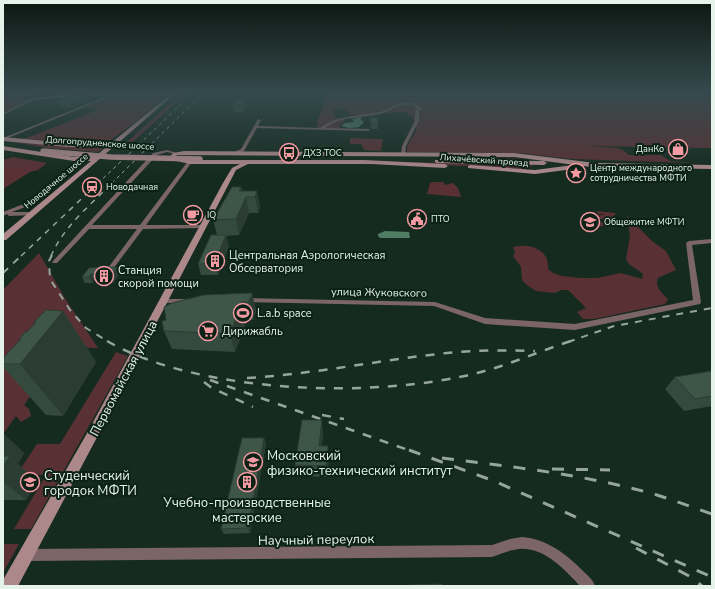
<svg xmlns="http://www.w3.org/2000/svg" width="715" height="589" font-family="'Nunito Sans',sans-serif">
	<style>
		.green { fill: #593135 }
		.water { fill: #4f7d63 }
		.lines { fill: none; stroke-linecap: round; stroke-linejoin: round }
		.street { fill: #7c6566; fill-rule: evenodd }
		.secondary { fill: #ac888b; fill-rule: evenodd }
		.rail-far4 { stroke: #96a69d; stroke-width: 1; stroke-dasharray: 3.5 3.5; stroke-linecap: butt }
		.rail-far3 { stroke: #96a69d; stroke-width: 1.5; stroke-dasharray: 5.5 5.5; stroke-linecap: butt }
		.rail-far2 { stroke: #96a69d; stroke-width: 2; stroke-dasharray: 7 7; stroke-linecap: butt }
		.rail-far1 { stroke: #96a69d; stroke-width: 2.5; stroke-dasharray: 9 9; stroke-linecap: butt }
		.rail { stroke: #96a69d; stroke-width: 3; stroke-dasharray: 12 12; stroke-linecap: butt }
		.secondary-bridge { stroke: #ac888b; stroke-width: 5.5 }
		.wall { fill: #354a3e }
		.shaded-wall { fill: #2b3c32 }
		.building { fill: #3e5648; stroke: #2b3c32 }
		.labels { text-anchor: middle; stroke-width: 4; stroke-linejoin: round; paint-order: stroke }
		.far-street-label { font-size: 9px; fill: #e6f3eb; stroke: #0c2216 }
		.far-poi-label { font-size: 9px; fill: #e6f3eb; stroke: #0c2216; text-anchor: start }
		.poi-label { font-size: 11px; fill: #e6f3eb; stroke: #0c2216; text-anchor: start }
		.street-label { font-size: 11px; fill: #e6f3eb; stroke: #0c2216 }
		.near-street-label { font-size: 13px; fill: #e6f3eb; stroke: #0c2216 }
		.near-poi-label { font-size: 13px; fill: #e6f3eb; stroke: #0c2216; text-anchor: start }
	</style>
	<rect width="100%" height="100%" fill="#152b1f"/>
	<!-- green -->
	<path class="green" d="M8 92H171L134 123 112 139 105 142 94 143 24 139 100 109 86 107 113 96 36 95 3 113V95Z
		M183 92H188L130 144 126 143Z
		M325 92H712V148L587 146 617 148 623 150 629 155H661L670 161 693 163 571 159 520 153 407 152V146L417 129 412 116H409L407 112 351 115C347 108 339 107 334 110L335 115 334 117 343 119 345 122 339 125 341 129 317 128 318 119 324 107Z
		M350 138 383 139 381 151 364 150 361 144H350Z
		M12 142H13L104 147 98 152 49 148Z
		M13 157 47 163 38 170 30 172 3 189V160Z
		M466 157 512 158 531 162 441 159Z
		M367 161 533 165 529 168 521 169Z
		M433 182H444V185L453 183 458 188 461 197 427 194 430 183Z
		M597 211 615 213 616 214 612 217 617 219V226H597V223L604 222 602 219H596L590 212H594L597 215H604L603 214H598Z
		M627 216 652 241 666 251 676 270 658 278C654 287 662 293 668 299L665 304 594 319H583L577 312 586 308 568 290H561L555 293 545 292 536 291 528 286 522 280 521 267 513 256 515 252 513 247C529 243 550 249 548 269L553 273 562 276 580 278H597L621 273 642 279 643 274 629 264 626 259 630 236Z
		M39 253 66 300 98 348 58 347 62 351 24 405 29 409 31 416 21 422 16 416 3 434V290Z
		M116 352 128 356 31 529H14L46 475 17 474 37 444H60Z
		M3 544H19L3 573Z"/>
	<!-- water -->
	<path class="water" d="M361 117 362 118 360 119 364 122 359 127 349 128 341 126 345 123 354 122 352 119Z
		M385 231 409 232 410 238H380L378 236V234Z"/>
	<g class="lines">
		<!-- street -->
		<path class="street" d="M67 95 68 97 34 100 3 115V113L32 98Z
			M101 96 107 98 3 140V138L102 98Z
			M403 103C410 102 417 103 422 109L419 111V121L406 146 405 155 401 154 402 146 415 121V110L418 109C414 105 409 104 403 105 395 106 390 111 383 113 363 119 342 115 325 128L369 129 370 130 368 131 257 128 244 151 232 155 230 154 241 149 258 119 261 120 258 126 320 128C338 115 358 116 380 112 388 110 394 104 403 103Z
			M167 150 180 154 178 155 167 152 157 155 92 225H140L188 161H190L192 162 146 225H202L205 227 204 228 143 229 113 269 111 270 108 268 137 229H89L57 263H53L52 262 53 261 153 153Z
			M34 200 36 201V203L12 212H31L33 213V215L9 216 7 214 3 216V212Z
			M712 239V243L692 245 701 302 700 304 575 330 485 324 434 306 245 302 241 300 245 298 435 302 485 318 575 324 693 300 686 243 689 241Z
			M161 299H190L194 301 190 303H164L160 301Z
			M522 537C546 539 565 553 581 569 587 575 593 579 595 586H580C564 569 544 547 519 549 509 550 501 554 492 557L26 561 22 559 20 555 22 551 26 549 492 545 510 539Z"/>
		<!-- secondary -->
		<path class="secondary" d="M173 92H177L6 240H3V234L91 161H74L3 150V146L74 157H95L106 147H69L3 141V137L69 143 110 144Z
			M184 151 514 153 596 163 712 165V169L591 167 514 157 177 155 175 158 190 160H364L445 164 448 166 445 168 372 164H248L236 170 94 443 18 586H3V580L86 435 223 183 232 168 240 164H190L168 159 173 153Z
			M435 160 544 161 547 163 544 165 437 163 435 162Z
			M470 165 535 170 573 165 576 167 573 169 535 174 468 168V166Z"/>
		<!-- rail-far4 -->
		<path class="rail-far4" d="M93 188 194 92
			M107 188 204 92"/>
		<!-- rail-far3 -->
		<path class="rail-far3" d="M21 256 94 187
			M51 256C63 228 87 208 108 187"/>
		<!-- rail-far2 -->
		<path class="rail-far2" d="M52 255 49 261 50 279 70 310 86 328 109 342
			M3 273 22 255
			M568 342 614 326 712 308"/>
		<!-- rail-far1 -->
		<path class="rail-far1" d="M107 341C199 394 376 399 477 373 509 365 540 351 571 341
			M247 378C314 374 380 360 447 353 476 350 506 350 535 351
			M210 380 411 451
			M204 382 212 388 253 407
			M322 415 344 419"/>
		<!-- rail -->
		<path class="rail" d="M409 450 494 481 712 577
			M442 458C514 467 588 475 657 495 676 501 694 508 712 514
			M552 469 610 470
			M636 548 691 577 702 586"/>
		<!-- secondary-bridge -->
		<path class="secondary-bridge" d="M43 151 111 157 200 159"/>
	</g>
	<!-- wall -->
	<path class="wall" d="M245 99 246 107 242 113 234 112 232 105Z
		M57 101H89L72 108 60 106Z
		M370 118 378 124V129H371Z
		M241 187 242 191H257L260 207 258 213H249L239 235 226 236 229 246 218 275H201L198 264 217 235 213 220Z
		M117 267 120 273 113 283H106L104 280H94L92 283H85L82 277 89 268Z
		M252 293 256 311 253 320H247L235 352 172 349 164 331 166 320Z
		M63 311 96 362 63 416 46 415 3 367V360L4 359 3 358 20 340 19 339 27 332 35 323 34 322Z
		M712 371V406L684 411 665 389 675 377Z
		M323 432 322 446 329 457 327 477 298 476 295 465Z
		M3 433 24 453 18 464 37 481 26 500H3Z
		M264 438 266 444 250 533 224 534 221 529Z"/>
	<!-- shaded-wall -->
	<path class="shaded-wall" d="M87 96 89 101 72 108 69 102Z
		M245 99 246 107 242 113 240 105Z
		M241 187 244 201 246 197 249 213 239 235 236 219 239 191Z
		M257 191 260 207 258 213 255 197Z
		M226 235 229 246 218 275 214 264Z
		M117 267 120 273 113 283 110 277Z
		M91 274 94 280 92 283 89 277Z
		M252 293 256 311 253 320 249 302Z
		M242 302 247 320 235 352 230 334Z
		M63 311 96 362 63 416 20 364Z
		M322 420 323 432 321 457 319 446Z
		M3 433 24 453 18 464 37 481 26 500 3 482Z
		M264 438 266 444 250 533 248 528Z
		M328 446 329 457 327 477 326 466Z"/>
	<!-- building -->
	<path class="building" d="M74 95 87 96 69 102 57 101Z
		M237 99H245L240 105H232Z
		M370 118H377L378 124H371Z
		M232 187H241L239 191H257L255 197H246L236 219 213 220Z
		M211 235H226L214 264H198Z
		M117 267 110 277H103L105 274H91L89 277H82L89 268Z
		M252 293 249 302H242L230 334 164 331 162 321 166 320 164 307 172 303 204 295Z
		M46 310 63 311 20 364H3V360L5 358H3L21 339H19L25 332H27L36 322H34Z
		M712 371V396L695 399 675 377Z
		M302 420H322L319 446H328L326 466 295 465Z
		M242 438H264L248 528 221 529Z
		M3 456H10L3 466Z
		M442 584V586H409V585Z"/>
	<!-- sky -->
	<linearGradient id="sky" x2="0" y2="1"><stop stop-color="#0c1811"/><stop offset="0.53" stop-color="#354a4d"/><stop offset="1" stop-color="#354a4d" stop-opacity="0"/></linearGradient>
	<rect width="715" height="174" fill="url(#sky)"/>
	<!-- icons -->
	<defs>
		<symbol id="shop-ring" viewBox="-11 -11 22 22"><circle r="9.5" fill="#0c2216" stroke="#f49aa3" stroke-width="1.5"/><path d="M-5-2.5h2.3a2.7 3.5 0 0 1 5.4 0H5L5.5 6h-11ZM-1.5-2.5h3a1.5 2.3 0 0 0-3 0Z" fill="#f49aa3"/></symbol>
		<symbol id="bus-ring" viewBox="-11 -11 22 22"><circle r="9.5" fill="#0c2216" stroke="#f49aa3" stroke-width="1.5"/><path d="M-5-6H5V4H4V6H2V4H-2V6H-4V4H-5ZM-3.5-4V0h7V-4ZM-3.5 1.2v1.5H-2V1.2ZM2 1.2v1.5H3.5V1.2Z" fill="#f49aa3"/></symbol>
		<symbol id="sight-ring" viewBox="-11 -11 22 22"><circle r="9.5" fill="#0c2216" stroke="#f49aa3" stroke-width="1.5"/><path d="M0-6L1.8-2.2L6-1.7L2.9 1.2L3.7 5.4L0 3.3L-3.7 5.4L-2.9 1.2L-6-1.7L-1.8-2.2Z" fill="#f49aa3"/></symbol>
		<symbol id="station-ring" viewBox="-11 -11 22 22"><circle r="9.5" fill="#0c2216" stroke="#f49aa3" stroke-width="1.5"/><path d="M-3-6H3Q5-6 5-4V2Q5 4 3 4L4.5 6H3L1.5 4h-3L-3 6H-4.5L-3 4Q-5 4-5 2V-4Q-5-6-3-6ZM-3.5-4v3h7v-3ZM-3.5 1v1.5H-2V1ZM2 1v1.5H3.5V1Z" fill="#f49aa3"/></symbol>
		<symbol id="cafe-ring" viewBox="-11 -11 22 22"><circle r="9.5" fill="#0c2216" stroke="#f49aa3" stroke-width="1.5"/><path d="M-5.5-4.5H6V0H3Q3 3.5 0 3.5H-2.5Q-5.5 3.5-5.5 0ZM3-3.2v2h1.7v-2ZM-6 4.5H4V6H-6Z" fill="#f49aa3"/></symbol>
		<symbol id="civic-ring" viewBox="-11 -11 22 22"><circle r="9.5" fill="#0c2216" stroke="#f49aa3" stroke-width="1.5"/><path d="M-.6-6.5H3V-4.5H.6V-3L4-1V1h2V6H-6V1h2V-1L-.6-3ZM-1.2 2.5V6h2.4V2.5Z" fill="#f49aa3"/></symbol>
		<symbol id="university-ring" viewBox="-11 -11 22 22"><circle r="9.5" fill="#0c2216" stroke="#f49aa3" stroke-width="1.5"/><path d="M0-5L7-2L0 1L-7-2ZM-4 1L0 2.5L4 1V4Q0 6-4 4Z" fill="#f49aa3"/></symbol>
		<symbol id="building-ring" viewBox="-11 -11 22 22"><circle r="9.5" fill="#0c2216" stroke="#f49aa3" stroke-width="1.5"/><path d="M-4-6H4V6H1V3H-1V6H-4ZM-2.5-4.3h1.7v1.8h-1.7ZM.8-4.3h1.7v1.8H.8ZM-2.5-1h1.7V.8h-1.7ZM.8-1h1.7V.8H.8Z" fill="#f49aa3"/></symbol>
		<symbol id="stadium-ring" viewBox="-11 -11 22 22"><circle r="9.5" fill="#0c2216" stroke="#f49aa3" stroke-width="1.5"/><path d="M0-5a6.5 5 0 1 0 0 10a6.5 5 0 1 0 0-10ZM-3.5-1.8h7v3.6h-7Z" fill="#f49aa3"/></symbol>
		<symbol id="supermarket-ring" viewBox="-11 -11 22 22"><circle r="9.5" fill="#0c2216" stroke="#f49aa3" stroke-width="1.5"/><path d="M-6-5.5h2.5l.6 2H6L4.5 2H-2.5L-4.4-4H-6ZM-1.5 3.2a1.3 1.3 0 1 0 .1 0ZM3 3.2a1.3 1.3 0 1 0 .1 0Z" fill="#f49aa3"/></symbol>
	</defs>
	<g fill-rule="evenodd">
		<use href="#shop-ring" x="667" y="138" width="22" height="22"/>
		<use href="#bus-ring" x="278" y="142" width="22" height="22"/>
		<use href="#sight-ring" x="565" y="162" width="22" height="22"/>
		<use href="#station-ring" x="81" y="176" width="22" height="22"/>
		<use href="#cafe-ring" x="182" y="204" width="22" height="22"/>
		<use href="#civic-ring" x="406" y="208" width="22" height="22"/>
		<use href="#university-ring" x="579" y="211" width="22" height="22"/>
		<use href="#building-ring" x="204" y="250" width="22" height="22"/>
		<use href="#building-ring" x="93" y="265" width="22" height="22"/>
		<use href="#stadium-ring" x="232" y="302" width="22" height="22"/>
		<use href="#supermarket-ring" x="197" y="320" width="22" height="22"/>
		<use href="#university-ring" x="242" y="451" width="22" height="22"/>
		<use href="#university-ring" x="19" y="471" width="22" height="22"/>
		<use href="#building-ring" x="236" y="471" width="22" height="22"/>
	</g>
	<g class="labels">
		<!-- far-street labels -->
		<g class="far-street-label">
			<text transform="translate(100 143) rotate(4)" y="3">Долгопрудненское шоссе</text>
			<text transform="translate(484 160) rotate(4)" y="3">Лихачёвский проезд</text>
			<text transform="translate(56 181) rotate(-40)" y="3">Новодачное шоссе</text>
		</g>
		<!-- far-poi labels -->
		<g class="far-poi-label">
			<text x="664" y="152" text-anchor="end">ДанКо</text>
			<text x="303" y="156">ДХЗ ТОС</text>
			<text x="590" y="171">Центр международного<tspan x="590" dy="10">сотрудничества МФТИ</tspan></text>
			<text x="106" y="190">Новодачная</text>
			<text x="207" y="218">IQ</text>
			<text x="431" y="222">ПТО</text>
			<text x="604" y="225">Общежитие МФТИ</text>
		</g>
		<!-- poi labels -->
		<g class="poi-label">
			<text x="229" y="259">Центральная Аэрологическая<tspan x="229" dy="13">Обсерватория</tspan></text>
			<text x="118" y="274">Станция<tspan x="118" dy="13">скорой помощи</tspan></text>
			<text x="257" y="317">L.a.b space</text>
			<text x="222" y="335">Дирижабль</text>
		</g>
		<!-- street labels -->
		<g class="street-label">
			<text transform="translate(379 292) rotate(1)" y="4">улица Жуковского</text>
		</g>
		<!-- near-street labels -->
		<g class="near-street-label">
			<text transform="translate(123 378) rotate(-62)" y="5">Первомайская улица</text>
			<text transform="translate(316 539) rotate(-1)" y="5">Научный переулок</text>
		</g>
		<!-- near-poi labels -->
		<g class="near-poi-label">
			<text x="267" y="460">Московский<tspan x="267" dy="15">физико-технический институт</tspan></text>
			<text x="44" y="480">Студенческий<tspan x="44" dy="15">городок МФТИ</tspan></text>
			<text x="247" y="507" text-anchor="middle">Учебно-производственные<tspan x="247" dy="15">мастерские</tspan></text>
		</g>
	</g>
	<!-- border -->
	<rect width="715" height="589" fill="none" stroke="#e6f3eb" stroke-width="8"/>
</svg>
